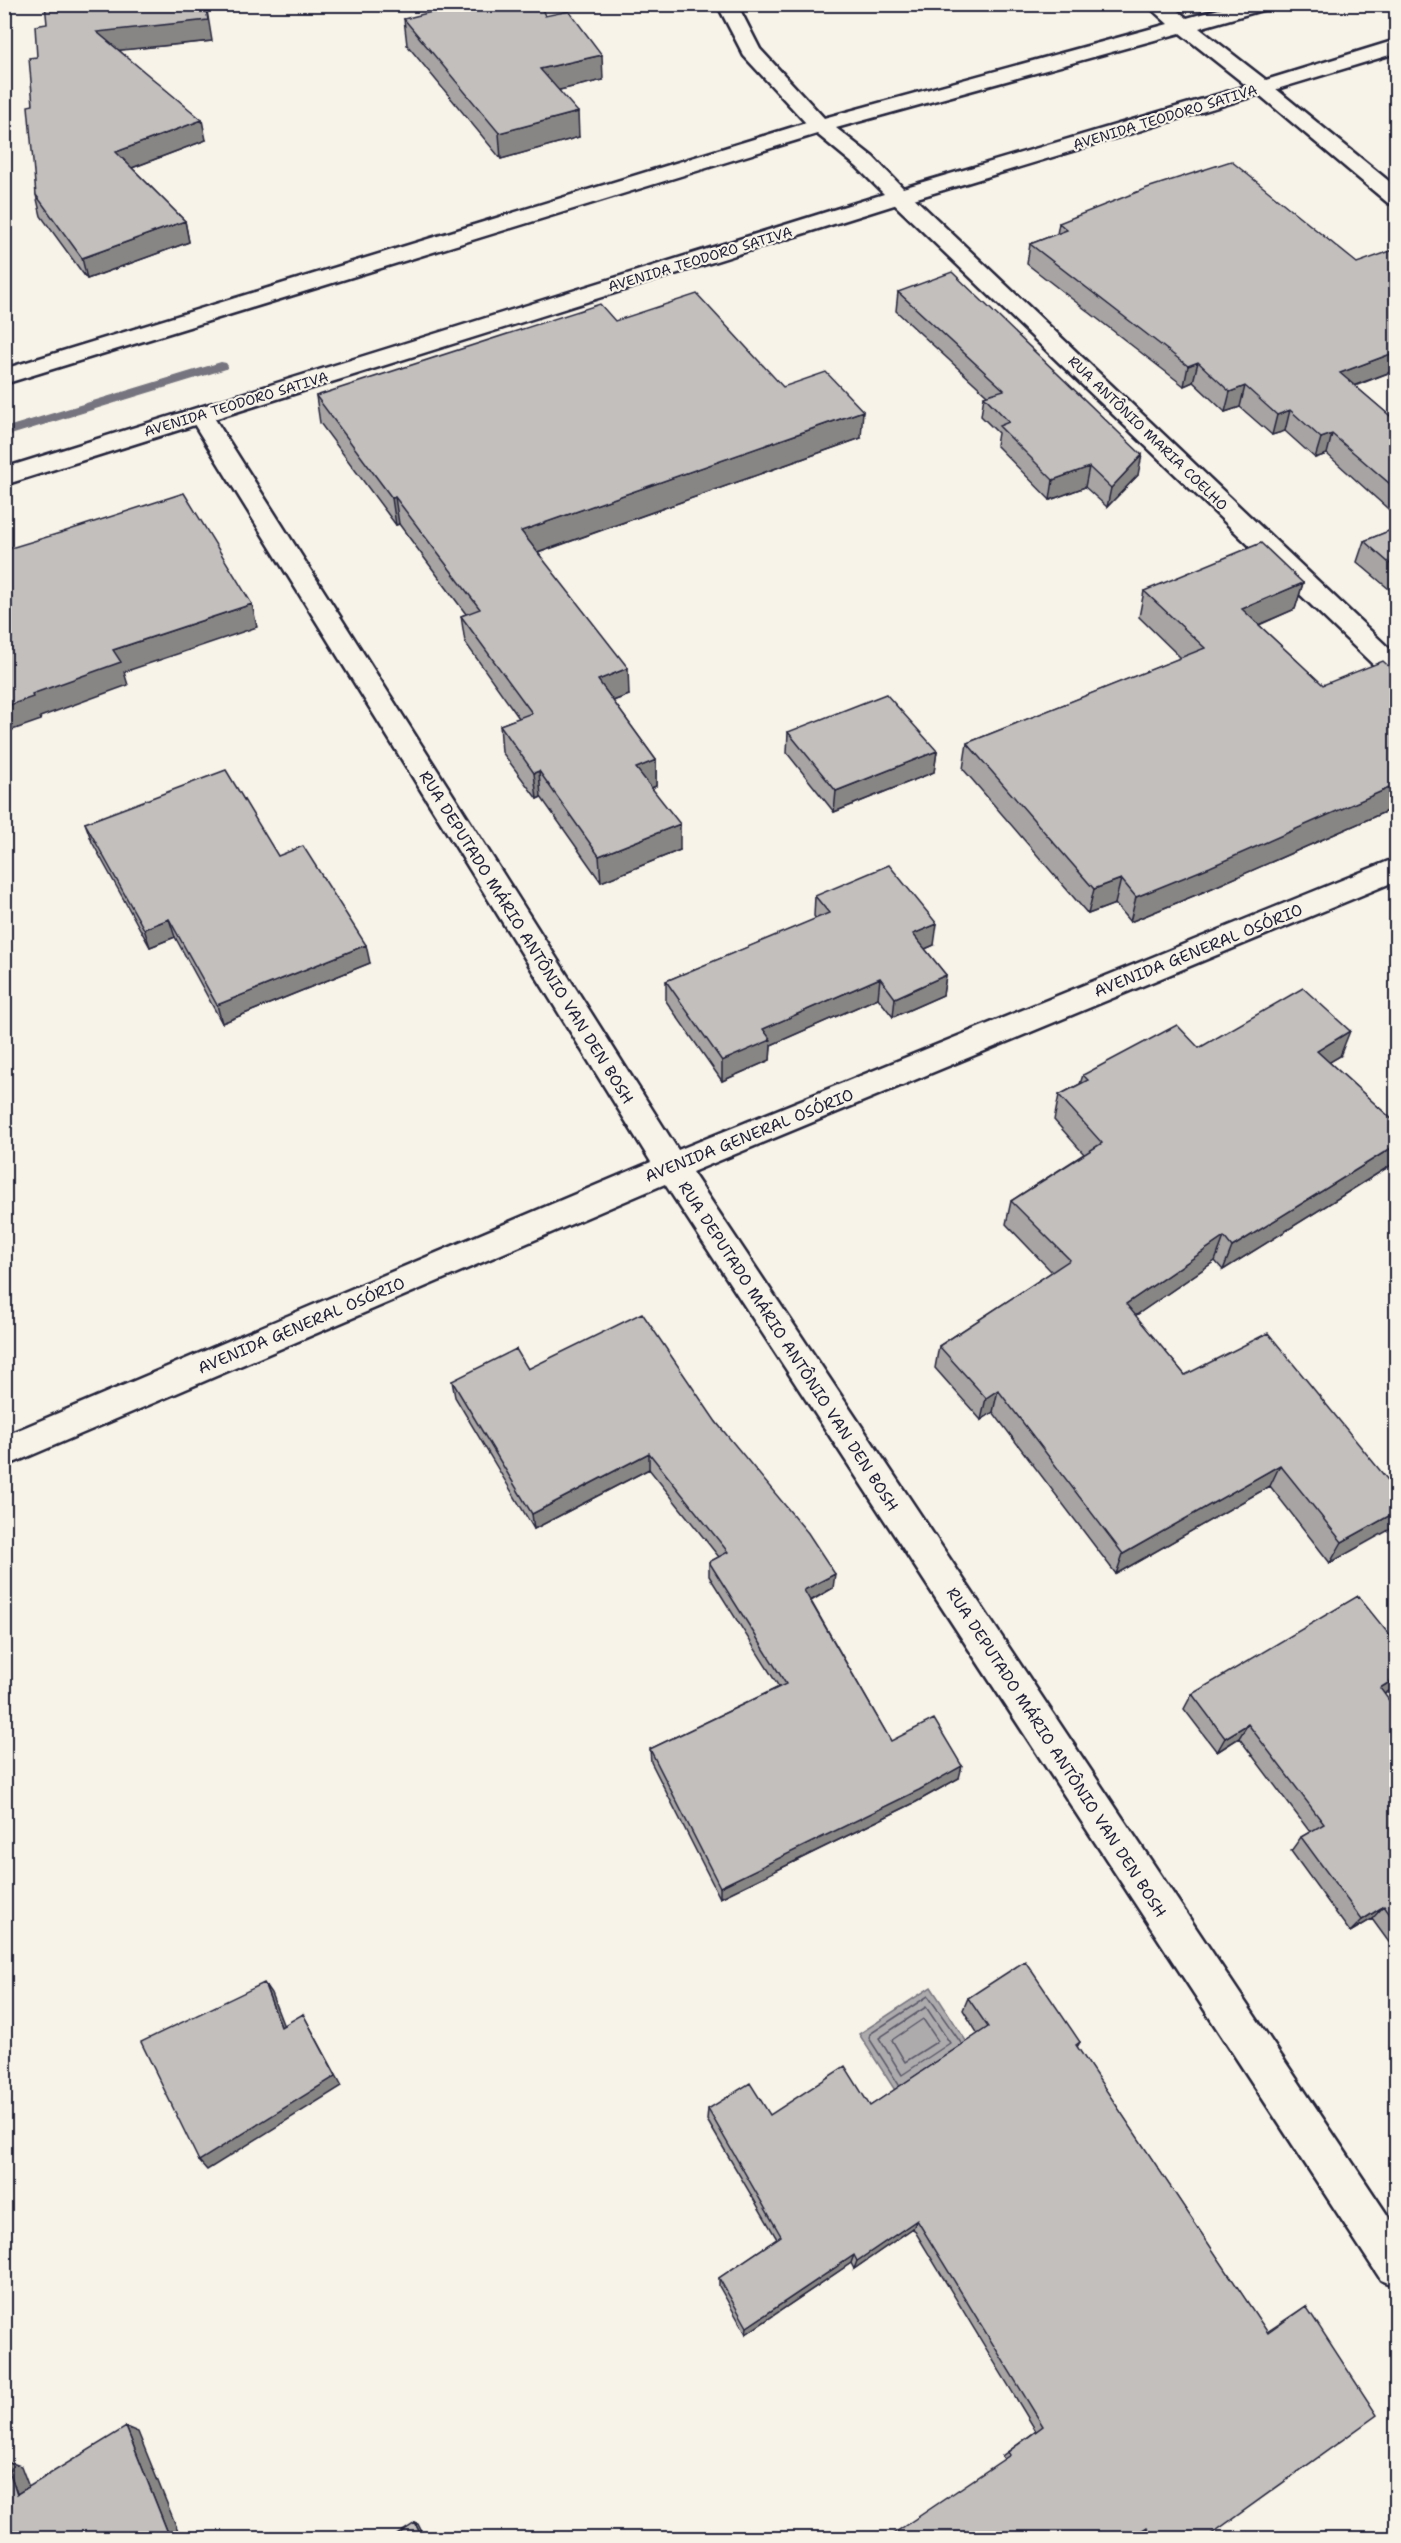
<svg xmlns="http://www.w3.org/2000/svg" width="1401" height="2543" font-family="'Shantell Sans',sans-serif">
	<style>
		.water { fill: #aeabad; stroke: #76747f; stroke-width: 1.5 }
		.lines { fill: none; stroke-linecap: round; stroke-linejoin: round }
		.shore { stroke: #5a5969; stroke-width: 1.5 }
		.stream { fill: #76747f; fill-rule: evenodd }
		.minor-casing { stroke: #22223b; stroke-width: 5 }
		.primary-casing { stroke: #22223b; stroke-width: 5 }
		.minor { fill: #f7f3e8; fill-rule: evenodd }
		.primary { fill: #f7f3e8; fill-rule: evenodd }
		.wall { fill: #a7a4a3; stroke: #22223b; stroke-width: 1.5 }
		.shaded-wall { fill: #888684; stroke: #22223b; stroke-width: 1.5 }
		.building { fill: #c2bfbd; stroke: #22223b; stroke-width: 1.5 }
		.labels { text-anchor: middle; stroke-width: 4.5; stroke-linejoin: round; paint-order: stroke }
		.far-street-label { font-size: 14px; fill: #22223b; stroke: #f7f3e8 }
		.street-label { font-size: 16px; fill: #22223b; stroke: #f7f3e8 }
	</style>
	<rect width="100%" height="100%" fill="#f7f3e8"/>
	<filter id="ink" filterUnits="userSpaceOnUse"><feTurbulence type="fractalNoise" baseFrequency=".0167" numOctaves="2"/><feDisplacementMap in="SourceGraphic" scale="12" xChannelSelector="R" yChannelSelector="G"/><feConvolveMatrix kernelMatrix="1 2 1 2 8 2 1 2 1" color-interpolation-filters="sRGB"/></filter>
	<g filter="url(#ink)">
		<!-- water -->
		<path class="water" d="M931 1987 970 2047 898 2095 859 2034Z"/>
		<g class="lines">
			<!-- shore -->
			<path class="shore" d="M926 2007 950 2043 902 2075 879 2038Z
				M923 2019 938 2041 905 2062 892 2040Z
				M899 2085 869 2038 870 2034 928 1996 961 2043"/>
			<!-- stream -->
			<path class="stream" d="M221 362 226 363 228 366 226 369 4 437V428Z"/>
			<defs>
				<path id="minor" d="M1263 82 1270 84 1396 187V205L1388 203 1256 92 1252 88 1256 84Z
					M899 189 907 191 1396 655V679L1386 677 891 201 888 196 891 191Z
					M201 408 210 411 213 416 678 1150 1396 858V881L692 1172 1396 2228V2286L1381 2280 665 1184 4 1467V1436L651 1162 189 416 192 411Z"/>
				<path id="primary" d="M717 4H737L760 49 824 118 1168 24 1146 4H1169L1187 18 1237 4H1272L1269 8 1199 28 1266 80 1396 40V53L907 201 4 485V468L884 194 857 167 817 134 4 384V369L806 123 744 56ZM1180 33 1247 86 903 188 873 157 836 128Z"/>
			</defs>
			<!-- minor casing -->
			<use href="#minor" class="minor-casing"/>
			<!-- primary casing -->
			<use href="#primary" class="primary-casing"/>
			<!-- minor -->
			<use href="#minor" class="minor"/>
			<!-- primary -->
			<use href="#primary" class="primary"/>
		</g>
		<!-- wall -->
		<path class="wall" d="M545 16 603 80 559 90 579 137 501 159 407 45 404 19Z
			M47 24 212 41 119 50 206 140 132 168 185 221 189 242 87 279 41 216 36 195 33 105 37 57Z
			M1059 223 1396 370 1355 386 1396 421V516L1327 454 1315 458 1285 431 1272 435 1240 407 1225 412 1193 382 1184 386 1027 264 1030 244 1057 234Z
			M898 292 1138 475 1107 507 1085 487 1050 500 996 445 998 433 981 416 984 396 987 395 896 311Z
			M615 321 783 387 861 438 538 553 629 695 613 701 656 760V786L652 788 680 850 601 882 541 797 537 799 502 752 500 725 519 718 465 642 461 616 466 614 399 524 396 525 320 423 316 396Z
			M1396 528V595L1357 562 1364 541Z
			M1303 583 1295 609 1259 625 1323 685 1396 673V807L1203 892 1130 922 1115 904 1088 914 963 769 967 743 1181 658 1139 617 1144 591Z
			M788 732 937 751 934 772 834 812 787 753Z
			M85 823 278 856 370 963 222 1023 175 937 150 947 92 842Z
			M815 896 934 945 925 949 946 975 943 995 893 1017 878 998 771 1045 770 1060 722 1081 666 1001V981L816 919 814 916Z
			M1396 947V969L1390 963Z
			M1199 1048 1340 1056 1329 1062 1396 1123V1162L1223 1270 1215 1261 1135 1316 1185 1375 1396 1490 1330 1563 1270 1486 1116 1574 993 1412 981 1420 935 1368 939 1346 1052 1272 1006 1224 1011 1201 1084 1154 1054 1120 1059 1095 1080 1084 1083 1075Z
			M528 1369 716 1422 833 1588 811 1601 891 1741 959 1778 916 1802 720 1898 651 1762 650 1749 779 1687 709 1576V1562L719 1557 649 1469 534 1529 455 1397 452 1381Z
			M1396 1643V1687L1384 1694 1396 1710V1952L1372 1919 1350 1932 1291 1851 1301 1837 1310 1832 1239 1738 1217 1752 1184 1709 1192 1694Z
			M968 1998 1080 2042 1077 2047 1267 2332 1306 2306 1206 2538H1143L1139 2532 1004 2459 1002 2456 1036 2431 913 2228 854 2269 851 2263 746 2334 719 2286V2278L777 2239 707 2120 708 2109 770 2115 870 2106 978 2034 963 2010Z"/>
		<!-- shaded-wall -->
		<path class="shaded-wall" d="M206 4 212 41 102 52 97 32Z
			M602 55 603 80 542 94 540 69Z
			M578 112 579 137 501 159 499 133Z
			M202 120 206 140 121 172 116 152Z
			M185 221 189 242 87 279 82 258Z
			M1396 352V370L1334 393 1340 373Z
			M1198 362 1193 382 1184 386 1188 366Z
			M1245 386 1240 407 1225 412 1230 392Z
			M1290 410 1285 431 1272 435 1277 415Z
			M863 411 861 438 523 558 521 531Z
			M1332 434 1327 454 1315 458 1321 438Z
			M1142 455 1138 475 1107 507 1111 488Z
			M1089 467 1085 487 1050 500 1053 480Z
			M395 497 399 524 396 525 392 498Z
			M1303 583 1295 609 1235 635 1242 609Z
			M252 604 257 627 124 672 128 685 40 717 41 720 4 733V707L32 694 113 650Z
			M628 668 629 695 599 706 598 680Z
			M937 751 934 772 834 812 836 791Z
			M656 760V786L637 794 636 768Z
			M539 771 541 797 537 799 534 773Z
			M1396 785V807L1203 892 1130 922 1136 897Z
			M680 824V850L601 882 599 856Z
			M1121 879 1115 904 1088 914 1094 889Z
			M169 919 175 937 150 947 144 929Z
			M937 924 934 945 911 955 913 934Z
			M366 945 370 963 222 1023 217 1005Z
			M946 975 943 995 893 1017 895 998Z
			M880 978 878 998 771 1045 770 1060 722 1081V1061L763 1029Z
			M1350 1031 1340 1056 1307 1076 1317 1051Z
			M1396 1145V1162L1223 1270 1232 1247Z
			M1224 1237 1215 1261 1119 1327 1126 1304Z
			M998 1390 993 1412 981 1420 986 1398Z
			M649 1453V1469L534 1529 532 1514Z
			M1280 1465 1270 1486 1116 1574 1123 1554Z
			M1396 1512V1526L1330 1563 1342 1542Z
			M835 1574 833 1588 803 1605 804 1590Z
			M1396 1678V1687L1369 1703 1380 1688Z
			M1248 1724 1239 1738 1217 1752 1225 1738Z
			M962 1766 959 1778 916 1802 720 1898V1887Z
			M1384 1906 1372 1919 1350 1932 1362 1920Z
			M264 1983 271 1993 288 2037 281 2027Z
			M303 2014 342 2086 207 2170 199 2161Z
			M917 2220 913 2228 854 2269 857 2261Z
			M854 2255 851 2263 746 2334 747 2327Z
			M126 2427 138 2432 181 2538H170Z
			M6 2461 21 2466 33 2498 17 2494Z
			M415 2523 418 2524 425 2538H422Z"/>
		<!-- building -->
		<path class="building" d="M45 4H205L208 20 97 32 202 120 116 152 185 221 82 258 36 195 28 106 33 105 29 58 37 57 35 26 47 24Z
			M463 4H540L545 16 569 11 602 55 540 69 578 112 499 133 404 19Z
			M1231 161 1357 263 1396 249V352L1340 373 1396 421V489L1332 434 1321 438 1290 410 1277 415 1245 386 1230 392 1198 362 1188 366 1030 244 1067 230 1059 223 1147 188Z
			M952 272 1142 455 1111 488 1089 467 1053 480 999 426 1009 422 984 396 1004 390 898 292Z
			M697 294 783 387 826 372 863 411 521 531 628 668 598 680 656 760 636 768 680 824 599 856 539 771 534 773 500 725 532 713 461 616 480 609 395 497 392 498 316 396 600 304 615 321Z
			M184 493 252 604 113 650 121 662 32 694 33 697 4 707V550L60 533Z
			M1396 528V569L1364 541Z
			M1261 543 1303 583 1242 609 1323 685 1383 661 1396 673V785L1210 867 1136 897 1121 879 1094 889 967 743 1205 648 1144 591Z
			M886 694 937 751 836 791 788 732Z
			M226 770 278 856 303 846 366 945 217 1005 169 919 144 929 85 823Z
			M889 865 937 924 913 934 946 975 895 998 880 978 763 1029 771 1040 722 1061 666 981 829 913 815 896Z
			M1303 988 1350 1031 1317 1051 1396 1123V1145L1232 1247 1224 1237 1126 1304 1185 1375 1268 1333 1396 1490V1512L1342 1542 1280 1465 1123 1554 998 1390 986 1398 939 1346 1070 1260 1011 1201 1102 1143 1059 1095 1088 1080 1083 1075 1177 1025 1199 1048Z
			M642 1313 716 1422 808 1533 835 1574 804 1590 891 1741 934 1719 962 1766 919 1790 720 1887 650 1749 786 1684 709 1562 728 1552 649 1453 532 1514 452 1381 516 1349 528 1369Z
			M1358 1596 1396 1643V1678L1380 1688 1396 1710V1923L1384 1906 1362 1920 1301 1837 1324 1824 1248 1724 1225 1738 1192 1694Z
			M1025 1961 1080 2042 1076 2045 1268 2333 1306 2306 1377 2415 1206 2538H1154L1147 2527 1130 2538H887L1010 2455 1008 2452 1043 2426 917 2220 857 2261 854 2255 747 2327 719 2278 781 2236 708 2109 750 2083 770 2115 845 2066 870 2106 988 2027 968 1998Z
			M264 1983 281 2027 303 2014 336 2076 199 2161 141 2042Z
			M126 2427 170 2538H4V2462L6 2461 17 2494Z
			M415 2523 422 2538H392Z"/>
	</g>
	<g class="labels">
		<!-- far-street labels -->
		<g class="far-street-label">
			<text transform="translate(1165 117) rotate(-17)" y="5">AVENIDA TEODORO SATIVA</text>
			<text transform="translate(700 259) rotate(-17)" y="5">AVENIDA TEODORO SATIVA</text>
			<text transform="translate(236 404) rotate(-17)" y="5">AVENIDA TEODORO SATIVA</text>
			<text transform="translate(1148 433) rotate(44)" y="5">RUA ANTÔNIO MARIA COELHO</text>
		</g>
		<!-- street labels -->
		<g class="street-label">
			<text transform="translate(527 937) rotate(58)" y="6">RUA DEPUTADO MÁRIO ANTÔNIO VAN DEN BOSH</text>
			<text transform="translate(1198 950) rotate(-22)" y="6">AVENIDA GENERAL OSÓRIO</text>
			<text transform="translate(749 1135) rotate(-22)" y="6">AVENIDA GENERAL OSÓRIO</text>
			<text transform="translate(301 1325) rotate(-23)" y="6">AVENIDA GENERAL OSÓRIO</text>
			<text transform="translate(789 1346) rotate(57)" y="6">RUA DEPUTADO MÁRIO ANTÔNIO VAN DEN BOSH</text>
			<text transform="translate(1057 1752) rotate(57)" y="6">RUA DEPUTADO MÁRIO ANTÔNIO VAN DEN BOSH</text>
		</g>
	</g>
	<!-- margin -->
	<rect width="1401" height="2543" fill="none" stroke="#f7f3e8" stroke-width="24"/>
	<rect x="12" y="12" width="1377" height="2519" fill="none" stroke="#22223b" stroke-width="2" filter="url(#ink)"/>
</svg>
